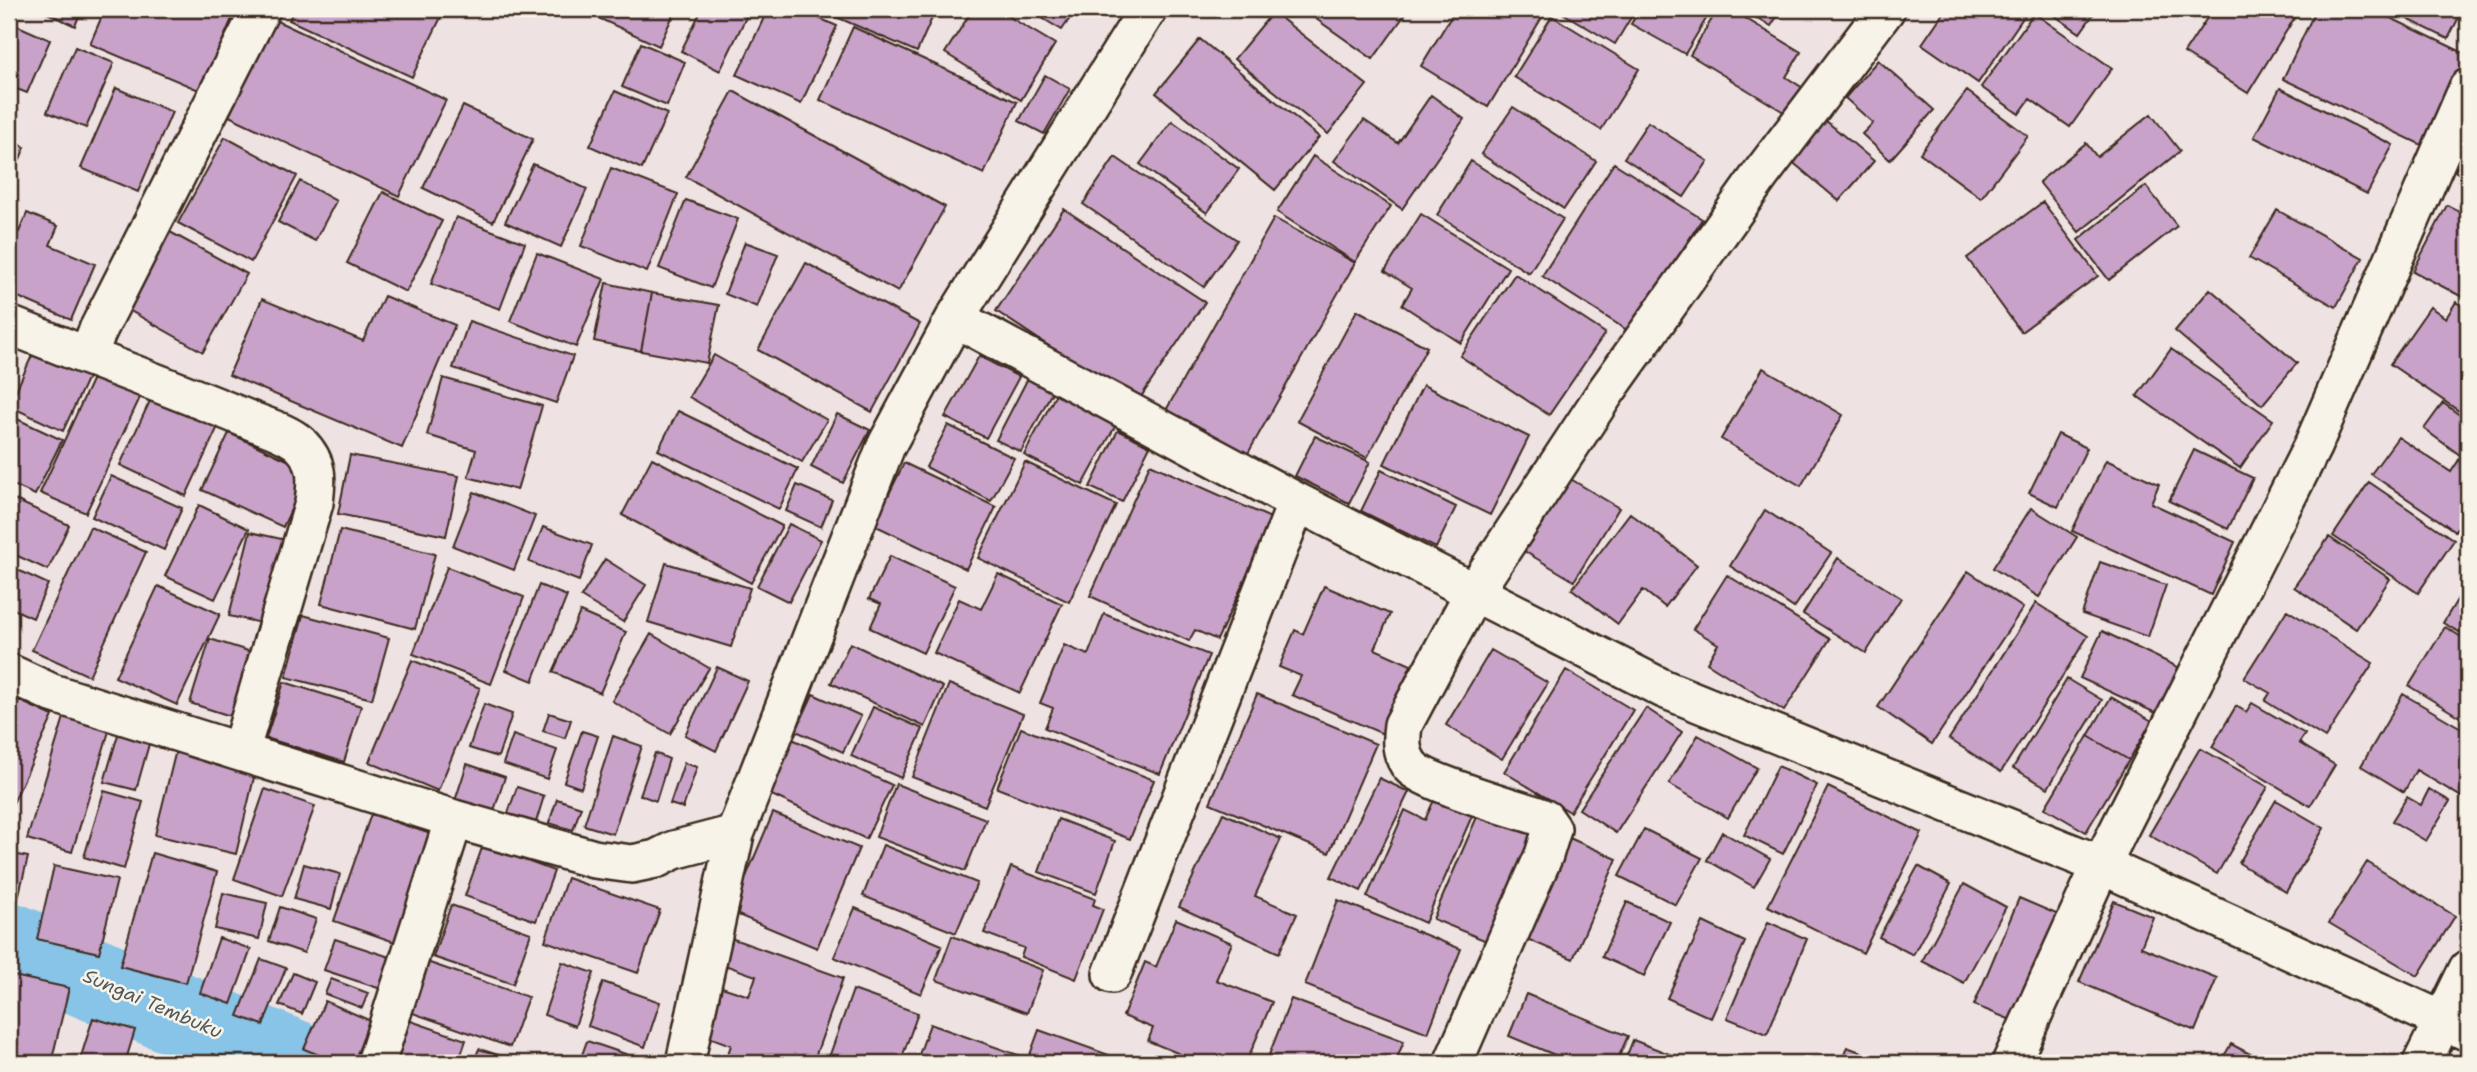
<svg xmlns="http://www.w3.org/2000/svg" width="2477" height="1072" font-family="'Shantell Sans',sans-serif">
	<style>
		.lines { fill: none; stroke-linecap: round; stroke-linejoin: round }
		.river { stroke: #87c4e7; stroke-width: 84 }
		.building { fill: #c9a2ca; stroke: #3b2a1e; stroke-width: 2 }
		.street-casing { stroke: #3b2a1e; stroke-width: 42 }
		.street { stroke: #f7f3e8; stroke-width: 37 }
		.labels { text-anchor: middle; stroke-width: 5; stroke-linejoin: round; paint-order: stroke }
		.water-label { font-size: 19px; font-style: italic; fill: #52585a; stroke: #f7f3e8 }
	</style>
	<rect width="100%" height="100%" fill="#eee3e2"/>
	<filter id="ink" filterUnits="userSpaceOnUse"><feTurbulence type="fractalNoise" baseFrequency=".0143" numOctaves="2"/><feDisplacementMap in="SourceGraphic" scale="14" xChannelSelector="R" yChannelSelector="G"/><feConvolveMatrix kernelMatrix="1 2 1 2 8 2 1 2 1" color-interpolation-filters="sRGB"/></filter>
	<g filter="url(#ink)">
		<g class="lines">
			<!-- river -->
			<path class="river" d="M9 944 297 1063"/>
		</g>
		<!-- building -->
		<path class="building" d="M46 9H82L75 26 45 12Z
			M105 9H223L234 14 201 91 90 44Z
			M294 9H445L412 77 289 20Z
			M585 9H676L659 46 583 11Z
			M702 9H750L720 71 681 51Z
			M768 9H798L837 26 801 104 737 75Z
			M818 9H936L917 52Z
			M973 9H996L1055 44 1021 100 945 53Z
			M1027 9H1076L1062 30Z
			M1302 9H1409L1373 59Z
			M1442 9H1547L1488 107 1421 66 1452 15Z
			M1556 9H1636L1615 44Z
			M1640 9H1712L1685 54 1631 24Z
			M1718 9H1730L1801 52 1786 77 1803 88 1787 114 1690 55Z
			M1742 9H1782L1771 26Z
			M1946 9H2029L1978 83 1922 44Z
			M2045 9H2097L2080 33Z
			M2213 9H2300L2248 93 2184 53Z
			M2316 9H2372L2468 55V65L2428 148 2283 79Z
			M2387 9H2463L2448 39Z
			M1273 12 1367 85 1328 134 1234 59Z
			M2034 13 2112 68 2070 127 2030 99 2019 114 1981 87Z
			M1552 16 1639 69 1601 130 1514 77Z
			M275 20 446 100 399 196 229 116Z
			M9 22 50 40 27 93 9 86Z
			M853 27 1017 102 984 174 820 100Z
			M1200 39 1319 137 1275 190 1156 93Z
			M641 43 685 62 667 106 622 87Z
			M75 47 114 63 86 128 47 112Z
			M1878 60 1934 110 1890 160 1862 134 1873 123 1845 98Z
			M1045 75 1070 89 1044 134 1019 121Z
			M116 88 172 112 138 192 81 168Z
			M2280 88 2393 145 2367 194 2254 137Z
			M615 91 667 114 642 169 590 146Z
			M733 91 945 207 898 292 686 177Z
			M1967 91 2028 136 1981 198 1920 153Z
			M1431 95 1464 119 1402 209 1334 161 1364 120 1398 143Z
			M463 106 533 139 493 222 423 188Z
			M1513 107 1596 161 1564 209 1481 154Z
			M2151 114 2180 151 2079 232 2039 182 2086 143 2097 157Z
			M1825 120 1874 161 1839 201 1790 160Z
			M1172 121 1239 169 1207 213 1140 164Z
			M1648 122 1708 161 1684 197 1624 158Z
			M225 137 297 176 251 262 178 223Z
			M9 140 25 147 9 185Z
			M2468 151V180L2455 171Z
			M1313 156 1391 206 1355 262 1277 212Z
			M1115 157 1237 240 1204 287 1083 204Z
			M1471 161 1563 219 1529 273 1437 215Z
			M1614 163 1702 219 1630 332 1542 276Z
			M533 164 587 189 561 247 505 222Z
			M611 168 678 194 647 272 581 246Z
			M300 181 336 201 315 241 278 222Z
			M2146 186 2177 226 2109 280 2078 240Z
			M383 192 442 221 406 292 347 263Z
			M686 200 738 219 711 288 659 268Z
			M2043 202 2098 276 2021 332 1967 258Z
			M2447 205 2468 216V300L2413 271Z
			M1064 209 1205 302 1136 404 996 311Z
			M2277 210 2363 258 2336 307 2249 258Z
			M27 213 58 226 50 245 95 264 71 320 9 293V228L19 232Z
			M1421 214 1508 268 1461 343 1402 305 1412 288 1385 271Z
			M456 217 525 243 500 309 431 284Z
			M1274 218 1355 263 1246 457 1165 412Z
			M170 232 247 274 203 352 127 309Z
			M745 242 778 254 757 307 725 294Z
			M537 253 604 279 576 347 510 321Z
			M806 263 920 324 872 412 758 350Z
			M1515 274 1605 333 1549 415 1460 356Z
			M606 283 652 293 641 351 594 341Z
			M2210 289 2297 363 2262 405 2175 331Z
			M652 293 719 305 707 363 641 351Z
			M384 296 455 325 402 448 229 375 262 299 363 341Z
			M2456 302 2468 310V397L2459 411 2390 364 2430 307 2446 318Z
			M1357 310 1427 347 1367 458 1297 421Z
			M469 321 573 356 556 403 453 368Z
			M2171 349 2273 420 2240 468 2137 396Z
			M34 351 88 377 63 431 9 406Z
			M714 355 827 420 802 462 689 397Z
			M979 356 1019 377 986 438 945 417Z
			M98 367 144 389 86 513 40 493Z
			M1763 368 1843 415 1801 486 1721 439Z
			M443 378 542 406 517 490 468 477 476 450 427 435Z
			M1028 378 1053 390 1021 452 996 440Z
			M1423 385 1529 437 1490 515 1384 464Z
			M155 390 221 420 186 496 120 465Z
			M1057 392 1117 423 1083 485 1024 455Z
			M2443 403 2468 421V444L2460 455 2424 429Z
			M678 411 798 469 779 509 658 450Z
			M837 414 870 430 843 483 811 467Z
			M15 418 62 440 35 495 9 483V431Z
			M948 425 1014 458 991 501 926 467Z
			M1118 430 1150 446 1122 502 1090 487Z
			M229 433 309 470 283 527 202 490Z
			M2058 434 2087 448 2058 507 2029 493Z
			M1315 436 1370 462 1349 503 1295 476Z
			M2398 437 2451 472 2468 446V512L2455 531 2371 474Z
			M2194 450 2253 478 2228 529 2169 501Z
			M350 455 459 476 446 536 338 514Z
			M652 458 782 526 751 583 622 515Z
			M2106 460 2159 484 2151 503 2235 542 2211 595 2072 531Z
			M1025 462 1116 505 1069 602 978 558Z
			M904 463 996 507 966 569 874 525Z
			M1150 464 1273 519 1217 640 1195 630 1189 641 1090 596Z
			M1381 470 1456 507 1436 548 1361 511Z
			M111 476 182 508 164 550 92 517Z
			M1569 478 1619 508 1574 581 1524 551Z
			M2369 482 2454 540 2418 593 2333 536Z
			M797 485 832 500 821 527 786 511Z
			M474 492 535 516 514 570 453 546Z
			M9 497 69 525 48 570 9 552Z
			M199 505 249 529 215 599 165 576Z
			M2031 508 2077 537 2039 597 1993 568Z
			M1765 510 1831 553 1794 608 1730 566Z
			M1630 513 1697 565 1665 607 1643 590 1618 624 1572 589Z
			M789 524 821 540 789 602 757 586Z
			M90 527 146 552 89 676 32 650Z
			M543 527 592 545 579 581 529 562Z
			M340 530 435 554 415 629 321 604Z
			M250 532 295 542 275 626 229 616Z
			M2329 537 2390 579 2356 629 2294 587Z
			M890 556 955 586 923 653 870 628 881 604 869 599Z
			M1838 558 1901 598 1866 653 1803 614Z
			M605 559 646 585 623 622 581 597Z
			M2100 562 2166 585 2148 637 2082 614Z
			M666 563 750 588 731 647 648 622Z
			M9 566 48 584 33 618 9 607Z
			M447 567 524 597 491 684 413 654Z
			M1968 571 2023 608 1932 744 1878 707Z
			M998 574 1062 604 1020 693 934 653 959 599 981 609Z
			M1727 575 1830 639 1784 711 1707 663 1718 644 1693 629Z
			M2468 582V637L2443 623Z
			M539 585 567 596 533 681 506 670Z
			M158 586 220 614 177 705 115 677Z
			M1324 586 1390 614 1375 649 1411 665 1383 734 1292 695 1301 676 1279 667 1295 630 1303 634Z
			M2036 603 2088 636 2001 772 1949 739Z
			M2287 610 2373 663 2325 738 2265 701 2270 693 2244 678Z
			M580 612 626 632 600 693 553 672Z
			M1104 614 1209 655 1160 774 1045 728 1053 708 1040 703 1064 645 1088 655Z
			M303 615 389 638 372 699 286 677Z
			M2445 627 2468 641V722L2409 686Z
			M2102 631 2182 669 2160 715 2080 678Z
			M651 634 709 668 670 734 612 701Z
			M210 639 264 656 243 720 190 703Z
			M850 643 943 687 925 727 831 683Z
			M1491 650 1548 683 1502 759 1446 725Z
			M412 660 480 688 438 791 369 762Z
			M717 667 748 681 716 751 685 735Z
			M1566 670 1633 710 1570 812 1504 772Z
			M2067 679 2102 700 2048 788 2013 768Z
			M284 682 361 706 344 762 266 738Z
			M949 684 1023 714 985 806 912 777Z
			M813 694 861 716 843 752 796 731Z
			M1257 694 1376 744 1329 853 1210 803Z
			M2403 694 2468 732V793L2465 799 2416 770 2404 792 2361 766Z
			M9 696 53 716 9 812Z
			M2111 697 2152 721 2129 760 2088 736Z
			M2252 703 2305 734 2299 743 2335 765 2310 806 2212 747 2236 706 2246 712Z
			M484 704 512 714 498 757 469 748Z
			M873 707 923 729 901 778 851 756Z
			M1646 708 1682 732 1616 833 1579 809Z
			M549 713 571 720 565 738 543 731Z
			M65 714 110 728 72 852 27 839Z
			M122 721 153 730 136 790 104 782Z
			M1021 728 1154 780 1130 839 997 788Z
			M582 731 598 736 581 788 564 782Z
			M513 735 557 750 547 779 503 764Z
			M1698 735 1757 768 1728 818 1669 784Z
			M613 736 642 746 613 834 584 825Z
			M2088 736 2129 760 2086 832 2045 808Z
			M788 737 892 785 866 839 763 791Z
			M2200 748 2268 787 2217 874 2149 835Z
			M176 750 256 769 236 854 155 835Z
			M655 753 669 759 656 801 640 795Z
			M684 763 697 767 683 808 670 804Z
			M467 764 505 777 491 820 453 807Z
			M1778 766 1817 785 1783 854 1744 835Z
			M1379 778 1409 792 1361 891 1331 877Z
			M896 784 986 819 965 871 876 837Z
			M517 787 544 796 533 832 505 822Z
			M1828 787 1922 833 1863 953 1768 906Z
			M265 789 315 806 282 896 234 879Z
			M2429 789 2450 801 2426 841 2392 821 2407 797 2421 805Z
			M104 791 143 802 124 869 84 857Z
			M557 799 581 807 573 830 549 823Z
			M1434 800 1472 816 1425 923 1367 897 1405 810 1425 820Z
			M2276 800 2324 828 2286 892 2239 863Z
			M1482 805 1538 828 1489 942 1433 919Z
			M773 813 859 848 817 948 731 912Z
			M1223 813 1281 839 1255 896 1297 914 1279 953 1179 907Z
			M371 814 440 837 403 945 334 921Z
			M1058 819 1115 841 1096 893 1039 872Z
			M1644 829 1702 858 1676 905 1619 876Z
			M1722 832 1770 859 1754 887 1707 860Z
			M1565 836 1617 859 1573 959 1520 936Z
			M483 845 554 871 536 921 465 896Z
			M883 845 977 883 956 933 863 896Z
			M9 853 28 857 12 923 9 922Z
			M152 853 217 872 186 983 120 966Z
			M2367 862 2455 916 2418 976 2329 923Z
			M304 864 340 874 331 909 294 899Z
			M54 866 117 880 99 953 37 939Z
			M1918 866 1951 884 1913 955 1879 937Z
			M1011 867 1095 899 1093 905 1103 909 1076 979 1021 957 1024 948 984 933Z
			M567 878 660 910 638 973 545 941Z
			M1964 884 2006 907 1964 983 1922 961Z
			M223 893 267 903 259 939 215 929Z
			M2019 898 2061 916 2016 1022 1974 1005Z
			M1338 900 1461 949 1428 1033 1305 985Z
			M2114 901 2153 917 2141 947 2217 978 2195 1031 2079 982Z
			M1627 902 1670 922 1644 976 1602 957Z
			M451 905 531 933 513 984 433 957Z
			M280 907 316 919 304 953 269 941Z
			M855 908 942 945 921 994 834 957Z
			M1176 919 1232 943 1216 980 1272 1002 1246 1063H1202L1148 1041 1153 1028 1123 1016 1145 962 1156 967Z
			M1703 922 1745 942 1711 1018 1667 998Z
			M1768 922 1807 939 1767 1034 1727 1018Z
			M725 936 843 978 813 1063H725L731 1045 701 1034 719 986 749 996 756 976 716 962Z
			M952 936 1043 970 1027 1013 936 980Z
			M219 938 251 949 231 1004 200 993Z
			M335 939 396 959 384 990 324 970Z
			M261 959 286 968 263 1025 238 1016Z
			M421 960 528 997 510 1047 404 1010Z
			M562 962 594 973 575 1026 544 1015Z
			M293 973 315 982 302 1014 279 1005Z
			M9 975 69 988 51 1063 9 1054Z
			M331 979 368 993 362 1008 325 994Z
			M603 982 660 1002 645 1047 588 1026Z
			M853 990 918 1013 900 1063H827Z
			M1526 994 1628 1036 1616 1063H1574L1509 1036Z
			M1291 999 1404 1041 1395 1063H1292L1269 1055Z
			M325 1001 371 1021 353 1063H339L304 1049Z
			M93 1018 135 1030 125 1063H79Z
			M405 1019 466 1040 458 1063H390Z
			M930 1024 1024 1057 1022 1063H916Z
			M1039 1030 1109 1055 1106 1063H1027Z
			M1633 1040 1685 1060 1684 1063H1624Z
			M587 1041 652 1063H579Z
			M2231 1044 2267 1063H2220Z
			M1847 1047 1890 1063H1841Z
			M479 1049 508 1058 506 1063H473Z
			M213 1054 238 1063H210Z"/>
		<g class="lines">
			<defs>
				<path id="street" d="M955 318 1297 502 1664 689 2101 865 2468 1032
					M9 325 87 356
					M9 673 52 693 240 752 454 819 594 859 632 864 656 859 674 850 735 834
					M240 752 314 503C317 479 319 463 300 444 288 433 267 427 252 421 197 398 142 377 87 356L98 330 261 9
					M1112 974 1297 502
					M376 1063 454 819
					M685 1063 735 834 886 446 955 318 1148 9
					M1453 1063 1544 855 1552 829 1545 819 1538 816C1514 808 1424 782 1411 767 1400 754 1401 740 1403 725L1474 592 1605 393 1761 174 1886 9
					M2011 1063 2101 865 2313 445 2468 88
					M2422 1063 2468 969"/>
			</defs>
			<!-- street casing -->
			<use href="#street" class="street-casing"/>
			<!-- street -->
			<use href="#street" class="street"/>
		</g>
	</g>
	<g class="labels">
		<!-- water labels -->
		<g class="water-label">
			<text transform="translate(153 1003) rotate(23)" y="7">Sungai Tembuku</text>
		</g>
	</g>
	<!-- margin -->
	<rect width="2477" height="1072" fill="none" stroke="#f7f3e8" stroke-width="35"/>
	<rect x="18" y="18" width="2442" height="1037" fill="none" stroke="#3b2a1e" stroke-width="2.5" filter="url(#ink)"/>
</svg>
